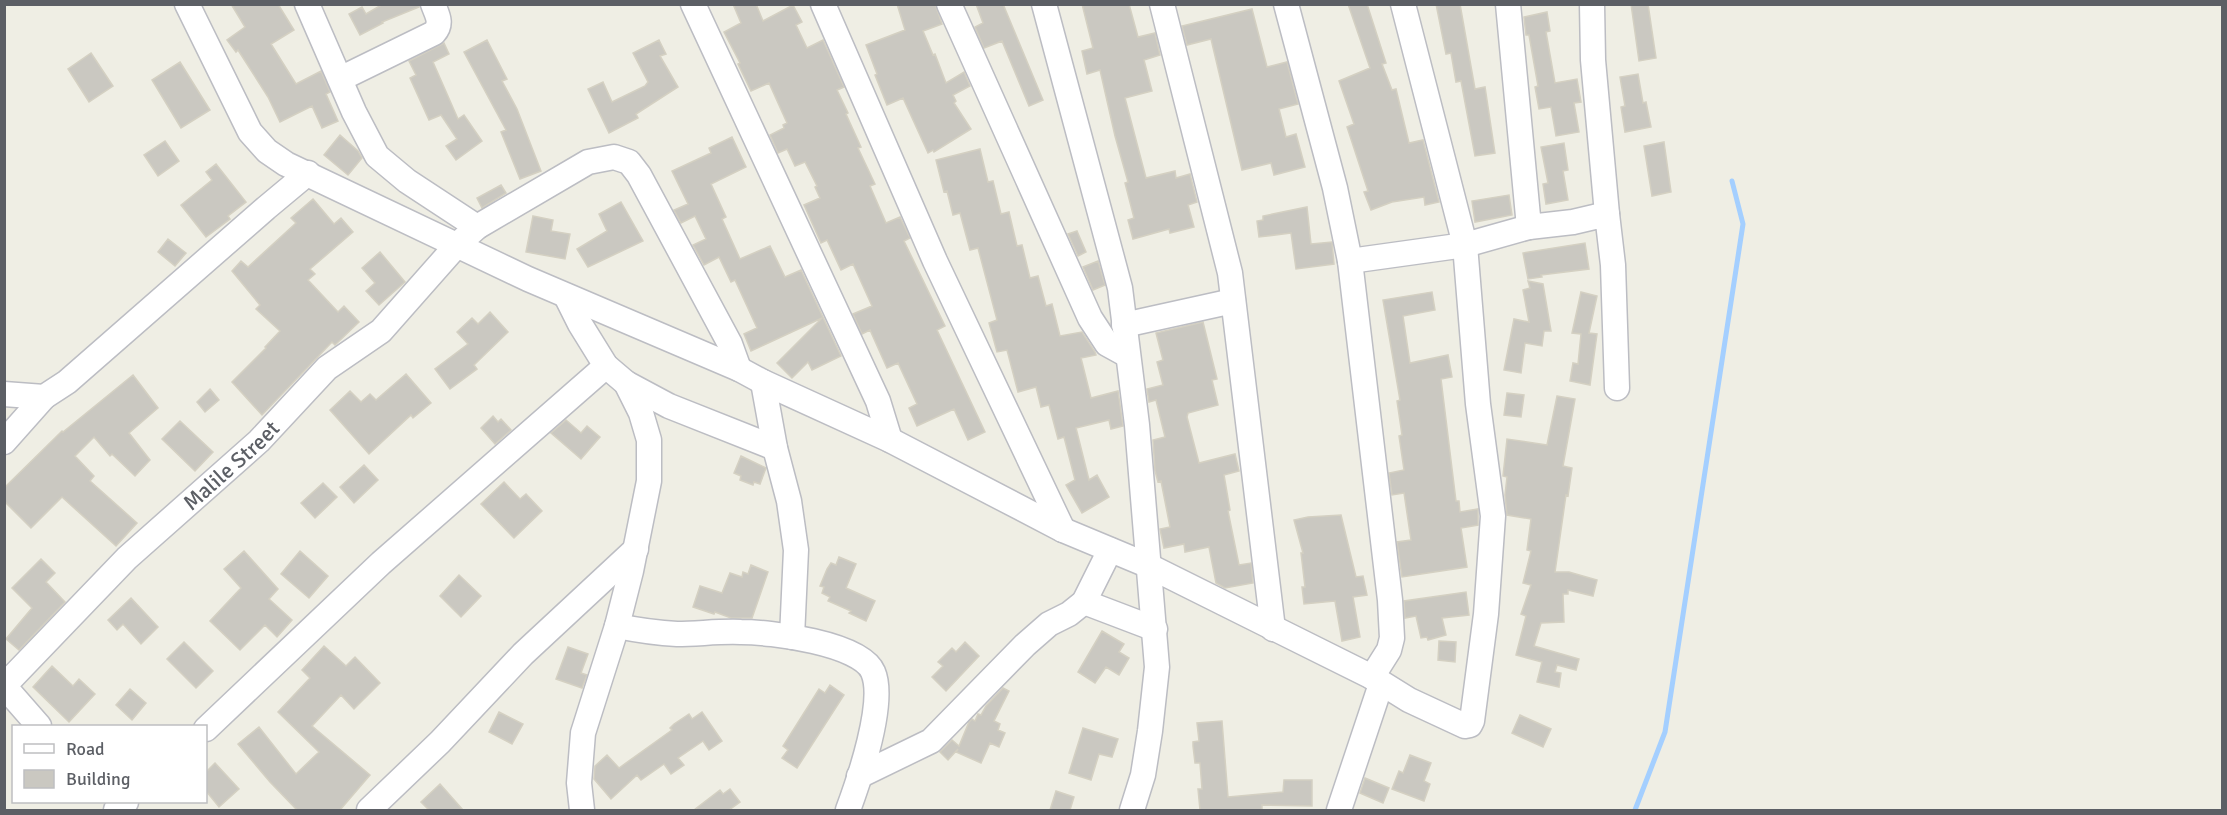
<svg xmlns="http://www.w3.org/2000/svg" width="2227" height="815" font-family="Signika,sans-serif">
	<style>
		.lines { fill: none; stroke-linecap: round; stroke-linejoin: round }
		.stream { stroke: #a4cfff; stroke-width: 5 }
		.building { fill: #cac8c1; stroke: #d4d0c2; stroke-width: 1.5 }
		.minor-casing { stroke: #bcbdc3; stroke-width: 27 }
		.minor { stroke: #fff; stroke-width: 24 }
		.labels { text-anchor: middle; stroke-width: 6; stroke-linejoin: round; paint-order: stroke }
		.street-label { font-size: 22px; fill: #5c5f65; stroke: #fff }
	</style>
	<rect width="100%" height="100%" fill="#efeee4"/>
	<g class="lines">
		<!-- stream -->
		<path class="stream" d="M1635 810 1665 732 1743 224 1732 181"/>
	</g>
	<!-- building -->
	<path class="building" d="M231 4H278L294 30 271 44 296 84 321 71 330 92 326 94 338 121 322 128 312 106 280 122 268 97 238 50 236 52 227 40 245 27Z
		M383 4H419V7L382 22 383 23 360 35 349 14 362 7 366 14Z
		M733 4H756L763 21 793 5 802 22 796 25 807 48 823 40 844 87 837 90 848 113 846 114 861 147 858 148 875 184 870 186 886 223 900 217 910 238 904 241 945 326 937 330 985 432 968 440 954 409 917 426 909 408 917 404 898 363 887 368 870 330 862 334 853 314 872 306 853 264 841 270 827 240 821 243 804 205 820 198 815 187 817 186 805 162 795 166 787 149 778 153 770 135 784 128 783 125 787 123 769 83 751 91 738 64 740 63 724 32 741 23Z
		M897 4H935L942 24 923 31 933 55 935 54 946 83 964 72 970 86 953 95 956 101 954 103 971 129 934 152 933 150 928 153 903 98 887 105 875 75 877 74 866 45 905 30Z
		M976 4H1003L1043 100 1029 106 1002 41 984 48 975 27 983 23Z
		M1082 4H1129L1138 37 1155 33 1160 55 1144 60 1152 91 1125 98 1146 178 1175 171 1176 178 1190 174 1197 202 1188 205 1194 227 1170 233 1169 229 1133 239 1128 220 1134 218 1125 183 1128 182 1115 136 1100 70 1087 74 1082 51 1093 48Z
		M1348 4H1367L1386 63 1382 64 1392 90 1396 89 1409 143 1423 140 1439 202 1425 205 1424 197 1392 202 1371 210 1364 192 1368 191 1347 127 1354 124 1339 81 1370 68Z
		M1436 4H1460L1475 89 1485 87 1495 153 1475 156 1461 81 1456 82 1451 53 1446 54Z
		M1631 4H1648L1656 58 1639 61Z
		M1252 9 1267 67 1287 62 1298 104 1279 109 1286 137 1296 134 1305 167 1274 175 1271 163 1242 170 1211 39 1187 45 1182 26Z
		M1547 12 1550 31 1546 32 1555 83 1577 79 1581 102 1574 103 1579 132 1556 136 1551 107 1539 109 1535 87 1538 86 1529 35H1526L1524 17Z
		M487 40 507 79 502 81 517 109 541 171 520 179 501 132 506 130 464 52Z
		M659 40 666 54 660 56 678 87 636 114 638 118 609 133 588 89 603 82 612 102 645 86 648 82 633 53Z
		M444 43 449 54 433 62 458 119 464 115 482 141 456 160 446 146 457 139 441 115 429 120 410 78 416 75 409 61Z
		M91 53 113 86 89 102 68 69Z
		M180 62 210 110 181 128 152 80Z
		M1638 74 1643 103 1646 102 1651 127 1625 132 1621 107 1625 106 1620 77Z
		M340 135 358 151 362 158 348 175 324 155Z
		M732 137 746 167 711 184 726 217 722 219 740 259 770 246 785 277 801 270 841 356 812 370 808 362 792 378 777 363 822 318 751 351 744 334 757 328 735 280 731 282 719 257 704 265 693 245 706 239 695 216 681 223 674 210 688 204 672 171 711 153 709 148Z
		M165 141 179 161 158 176 144 155Z
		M1664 142 1671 192 1652 196 1644 146Z
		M1564 143 1568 170 1563 171 1568 200 1546 204 1543 184 1548 183 1541 147Z
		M980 149 988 182 993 181 1001 214 1009 212 1017 246 1022 245 1030 278 1038 276 1046 306 1052 304 1060 336 1082 332 1095 352 1096 355 1081 358 1091 398 1118 391 1123 426 1111 429 1109 420 1076 428 1089 480 1097 475 1109 497 1082 513 1066 485 1075 480 1064 437 1058 439 1049 405 1041 407 1036 387 1018 392 1007 350 997 352 989 323 997 320 978 248 970 250 960 213 953 215 947 191 944 192 936 160Z
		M216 164 246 202 228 216 230 219 206 237 181 205 212 180 206 172Z
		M501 185 506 193 482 208 477 198Z
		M1509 195 1512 215 1475 222 1472 201Z
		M313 199 334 224 341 218 353 232 310 269 315 274 308 280 338 312 344 306 359 322 335 345 332 342 262 415 232 382 266 348 265 347 280 331 256 309 260 305 232 271 241 261 248 267 296 223 291 218Z
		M621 202 643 241 588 267 577 249 607 231 599 214Z
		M1307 207 1311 244 1332 242 1334 264 1296 269 1291 233 1259 237 1257 221 1263 220V216Z
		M533 216 553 220 551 231 570 234 565 259 526 252Z
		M1077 231 1086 252 1078 256 1068 234Z
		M168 239 186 253 175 266 158 252Z
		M1585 243 1589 269 1541 275 1542 277 1528 279 1523 253Z
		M380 252 405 282 379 305 366 291 375 283 362 268Z
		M1098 261 1105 285 1093 290 1083 267Z
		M1528 281 1543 284 1551 331H1544L1542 346 1525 343 1521 373 1504 370 1514 319 1529 322 1523 290 1530 288Z
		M1432 292 1435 310 1403 316 1410 363 1448 355 1452 377 1441 379 1456 501H1459L1460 512 1478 509V525L1461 528 1467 567 1402 577 1397 542 1411 540 1404 493 1392 495 1389 473 1404 470 1399 436 1402 435 1397 401 1400 400 1383 300Z
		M1581 292 1597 296 1589 333 1597 334 1590 385 1570 381 1573 363 1578 364 1581 334 1572 333Z
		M490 312 508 332 474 365 477 369 450 389 435 369 468 344 457 332 472 318 478 324Z
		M1203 322 1217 379 1212 380 1218 405 1188 413 1187 417 1199 463 1235 454 1239 471 1224 475 1230 510 1228 511 1239 565 1251 563 1253 583 1225 588 1216 583 1209 547 1185 552 1184 544 1164 548 1160 529 1170 527 1161 481 1158 482 1155 471 1153 440 1165 437 1156 400 1149 402 1147 389 1163 385 1157 362 1163 360 1156 333Z
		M406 374 431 403 413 418 411 415 369 454 330 410 350 391 361 402 370 394 376 400Z
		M133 375 158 408 129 433 150 460 135 476 112 454 110 456 94 437 75 456 94 476 90 481 137 523 116 546 62 497 31 528 4 501V488L62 431 63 432Z
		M210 389 219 400 205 412 197 402Z
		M1507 393 1524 395 1521 417 1504 415Z
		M1557 396 1575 399 1563 466 1572 468 1568 496 1566 495 1555 572H1569L1597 580 1593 596 1568 590V594H1563L1564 622 1541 623 1534 646 1579 659 1576 670 1557 665 1555 672 1561 673 1559 687 1537 682 1542 662 1516 655 1526 616 1521 614 1531 585 1523 583 1531 551 1527 550 1531 519 1507 515 1505 495 1507 477 1503 476 1507 439 1547 445Z
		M493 416 498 422 501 419 511 430 495 444 481 428Z
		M566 420 581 433 587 426 600 437 581 459 551 433Z
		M180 421 213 452 195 471 162 439Z
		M741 456 766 468 760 484 754 482 753 485 740 480 741 476 734 473Z
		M364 465 378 480 354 503 340 487Z
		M504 482 520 499 526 494 542 511 514 538 481 504Z
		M323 483 337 497 315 518 301 503Z
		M1341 515 1356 577 1363 576 1367 595 1353 597 1360 637 1342 641 1335 601 1304 604 1302 587H1305L1301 553H1303L1294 520 1308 517Z
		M244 551 278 589 269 599 292 620 277 637 265 625 240 650 210 621 241 588 224 569Z
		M300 551 328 576 309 598 281 574Z
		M839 557 856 564 846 588 875 601 866 621 849 613 851 611 828 601 830 597 822 593 824 587 820 586 827 569 831 563 836 565Z
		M41 559 55 573 46 582 65 602 19 650 6 639 32 608 12 588Z
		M751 565 768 572 752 618H731L715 612 714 614 693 607 700 586 722 593 730 573 742 577 743 572 748 574Z
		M459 575 481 596 461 617 440 596Z
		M1466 592 1469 615 1442 618 1446 635 1428 640 1427 637 1421 638 1416 616 1405 618 1404 601Z
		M131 598 158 627 141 644 123 624 117 630 108 620Z
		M1102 631 1124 644 1119 652 1129 658 1119 675 1106 667 1095 683 1078 672Z
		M1439 641 1456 642 1455 662 1438 660Z
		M184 642 213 671 196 688 167 659Z
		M965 642 979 656 946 691 932 677 943 666 938 662 952 648 956 652Z
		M324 646 346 666 355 657 380 683 354 709 341 695 312 726 370 775 340 810H297L270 782 238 744 259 727 296 774 319 752 278 712 310 678 302 670Z
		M568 647 588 654 581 673 587 675 582 688 556 679Z
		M52 666 73 686 79 679 95 694 69 722 33 687Z
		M830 685 844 695 797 768 782 758 788 750 783 746 819 689 825 693Z
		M1003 688 1009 691 994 721 1000 724 998 730 1005 733 999 747 990 743 981 763 956 752 958 749 948 760 940 752 952 740 959 746 969 722 972 719 975 721 978 714 981 715 986 706Z
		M130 689 146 703 132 720 116 705Z
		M499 712 523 724 512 744 489 732Z
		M702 712 722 741 709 750 703 741 678 758 684 765 671 774 664 764 641 780 637 775 611 799 594 779 595 766 607 755 619 768 672 730 670 728 674 724 689 714 692 719Z
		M1520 715 1551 729 1543 747 1512 733Z
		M1222 721 1228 797 1283 792 1284 780H1312V806L1262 805V810H1200L1198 789H1202L1200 763H1195L1193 746V742L1199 741 1197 723Z
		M1083 728 1118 739 1112 757 1099 754 1091 780 1069 773Z
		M1410 755 1431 763 1424 781 1430 784 1424 801 1392 789 1399 771 1403 773Z
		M215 763 239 789 219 807 206 791V772Z
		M1365 778 1389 788 1383 803 1360 793Z
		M440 784 463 810H429L421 802Z
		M730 789 740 802 729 810H694L720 790 723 794Z
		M1056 791 1074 797 1070 810H1050Z"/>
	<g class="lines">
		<defs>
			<g id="minor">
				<path d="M187 4 250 132 267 151 286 164 528 279 739 369 763 382 890 440 1063 530 1147 565 1372 677 1409 700 1465 726 1470 725 1472 721 1486 614 1493 516 1478 404 1465 245 1403 4"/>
				<path d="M307 4 354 112 377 156 407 181 477 227"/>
				<path d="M693 4 878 401 890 440"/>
				<path d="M823 4 935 261 1063 530"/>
				<path d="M949 4 1090 318 1107 344 1127 355"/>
				<path d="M1044 4 1120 288 1137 425 1157 667 1150 731 1143 775 1132 810"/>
				<path d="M1162 4 1230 273 1273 629"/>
				<path d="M1286 4 1335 188 1350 261 1390 600 1392 638 1389 650 1372 677"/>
				<path d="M1508 4 1529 227 1573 222 1607 214 1613 265 1617 388"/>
				<path d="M1592 4 1593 60 1607 214"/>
				<path d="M340 79 434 33C443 23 437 15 433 4"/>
				<path d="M1350 261 1465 245 1529 227"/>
				<path d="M566 296 580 324 606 366 626 383 641 413 649 440V481L631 571 617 626 583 733 579 783 582 810"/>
				<path d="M1124 325 1233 301"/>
				<path d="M763 382 775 448 789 501 796 550 792 637"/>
				<path d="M626 383 669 406 775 448"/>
				<path d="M4 394 44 397 67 382 266 208 308 173"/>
				<path d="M4 442 44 397"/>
				<path d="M1084 602 1155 629"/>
				<path d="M617 626C637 630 656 633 677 634 698 634 719 631 741 632 770 632 861 643 873 672 886 702 859 780 848 810"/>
				<path id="s1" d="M39 726 4 686 127 558 259 441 327 368 381 331 457 245 477 227 588 162 614 157 629 162 639 175 730 344 739 369"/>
				<path d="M206 729 381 563 606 366"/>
				<path d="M859 776 931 741 1025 645 1049 624 1069 614 1084 602 1110 550"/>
				<path d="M116 810 126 802"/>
				<path d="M369 810 440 742 523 654 636 549"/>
				<path d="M1339 810 1381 684"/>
			</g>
		</defs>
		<!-- minor casing -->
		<use href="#minor" class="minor-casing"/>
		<!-- minor -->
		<use href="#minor" class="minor"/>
	</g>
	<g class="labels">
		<!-- street labels -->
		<g class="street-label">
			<text dy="8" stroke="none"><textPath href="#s1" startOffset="370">Malile Street</textPath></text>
		</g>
	</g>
	<!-- border -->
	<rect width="2227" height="815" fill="none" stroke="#5c5f65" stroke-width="12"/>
	<!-- legend -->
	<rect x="12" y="725" width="195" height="78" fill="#ffffff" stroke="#bebfc1" stroke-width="1.5"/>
	<rect x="24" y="744" width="30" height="9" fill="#ffffff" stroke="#bebfc1" stroke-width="1.5"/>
	<text x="66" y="755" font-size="18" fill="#5c5f65">Road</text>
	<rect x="24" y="770" width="30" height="18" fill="#cac8c1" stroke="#bebfc1" stroke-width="1.5"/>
	<text x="66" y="785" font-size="18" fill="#5c5f65">Building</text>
</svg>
